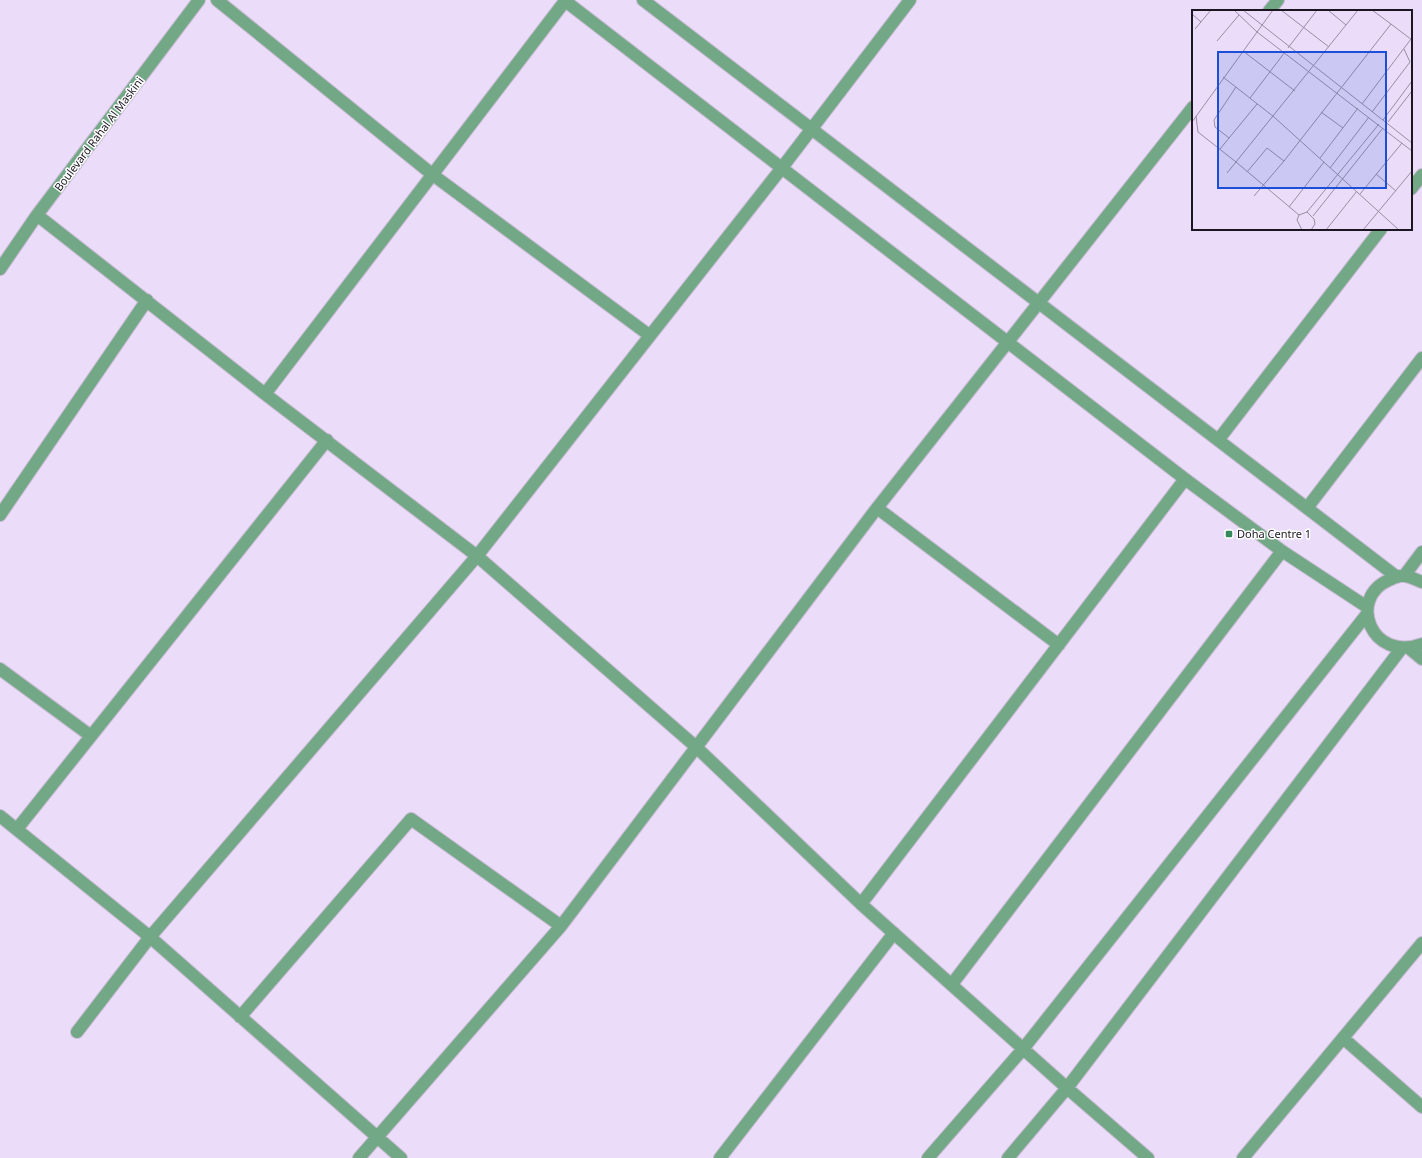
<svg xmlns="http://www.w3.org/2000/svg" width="1422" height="1158" font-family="'Noto Sans',sans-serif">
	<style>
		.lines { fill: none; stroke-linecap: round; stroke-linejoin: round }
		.minor-casing { stroke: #c6b9d2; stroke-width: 14 }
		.minor { stroke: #72a885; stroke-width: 12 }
		.poi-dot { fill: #378a5c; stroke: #fff; stroke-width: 1.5 }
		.labels { text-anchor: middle; stroke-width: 3; stroke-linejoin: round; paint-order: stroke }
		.street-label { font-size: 11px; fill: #1b1620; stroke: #fff }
		.poi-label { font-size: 11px; fill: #1b1620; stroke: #fff; text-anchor: start }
		.inset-road { fill: none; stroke: #988da2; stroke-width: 1 }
		.view { fill: #1d4ed8; fill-opacity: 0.15; stroke: #1d4ed8; stroke-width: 2 }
		.inset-edge { fill: none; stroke: #1b1620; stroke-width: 2 }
	</style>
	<rect width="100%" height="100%" fill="#ebddf9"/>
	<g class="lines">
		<defs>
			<path id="minor" d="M217 0 433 175 649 335
				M564 0 1185 479 1282 551 1367 607
				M643 0 1397 577
				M1269 11 1278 0
				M1411 189 1422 175
				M37 215 265 394 477 556 695 746 861 904 1067 1088 1148 1158
				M0 269 37 215 199 0
				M265 394 565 1
				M1219 439 1381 229
				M877 508 1059 645
				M1307 508 1422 358
				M0 515 147 300
				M1404 576 1422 552
				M1422 582C1416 580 1410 576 1404 576 1399 575 1394 578 1389 580 1347 598 1371 663 1422 644
				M1410 649 1422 659
				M0 669 91 736
				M0 816 150 937 77 1032
				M17 829 327 440
				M861 904 1185 479
				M952 984 1282 551
				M240 1017 411 819 561 926
				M1343 1038 1422 1107
				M359 1158 561 926 877 508 1193 107
				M401 1158 150 937 477 556 781 169 910 0
				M720 1158 894 933
				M928 1158 1023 1049 1367 614
				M1008 1158 1067 1088 1401 649
				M1243 1158 1422 943"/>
		</defs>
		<!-- minor casing -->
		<use href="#minor" class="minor-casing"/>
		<!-- minor -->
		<use href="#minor" class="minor"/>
	</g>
	<!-- markers -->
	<rect class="poi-dot" x="1225" y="530" width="8" height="8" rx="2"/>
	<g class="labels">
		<!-- street labels -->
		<g class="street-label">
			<text transform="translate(99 134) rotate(-53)" y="4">Boulevard Rahal Al Maskini</text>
		</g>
		<!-- poi labels -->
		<g class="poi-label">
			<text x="1237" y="538">Doha Centre 1</text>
		</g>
	</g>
	<!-- overview -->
	<g transform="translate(1192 10)">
		<rect width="220" height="220" fill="#ebddf9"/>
		<path class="inset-road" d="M42 0 65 22 220 141M51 0 220 133M89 0 137 37M136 0 154 15M180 0 199 14M0 4 9 12M3 19 19 0M25 31 47 5M96 38 125 0M51 41 103 81M31 67 82 107 207 220M58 88 93 42M170 94 219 29M129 102 151 118M180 102 218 52 212 39M4 106 6 122 44 152 35 163M191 110 220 71M0 112 81 0M196 112 220 81M37 128 23 117 22 110 44 77M28 139 65 94M128 148 166 98M138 158 177 107M55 162 75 138 92 151M184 164 204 181M168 184 210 133M62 186 92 151 199 14 220 30M97 197 132 152M115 202 187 114M107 205 44 152 166 0M121 206 191 118M110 220 105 210 107 205 115 202 122 209 123 214 119 220M134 220 165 181M171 220 220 161"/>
		<path class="view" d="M26 42H194V178H26Z"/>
		<rect width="220" height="220" class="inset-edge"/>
	</g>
</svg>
